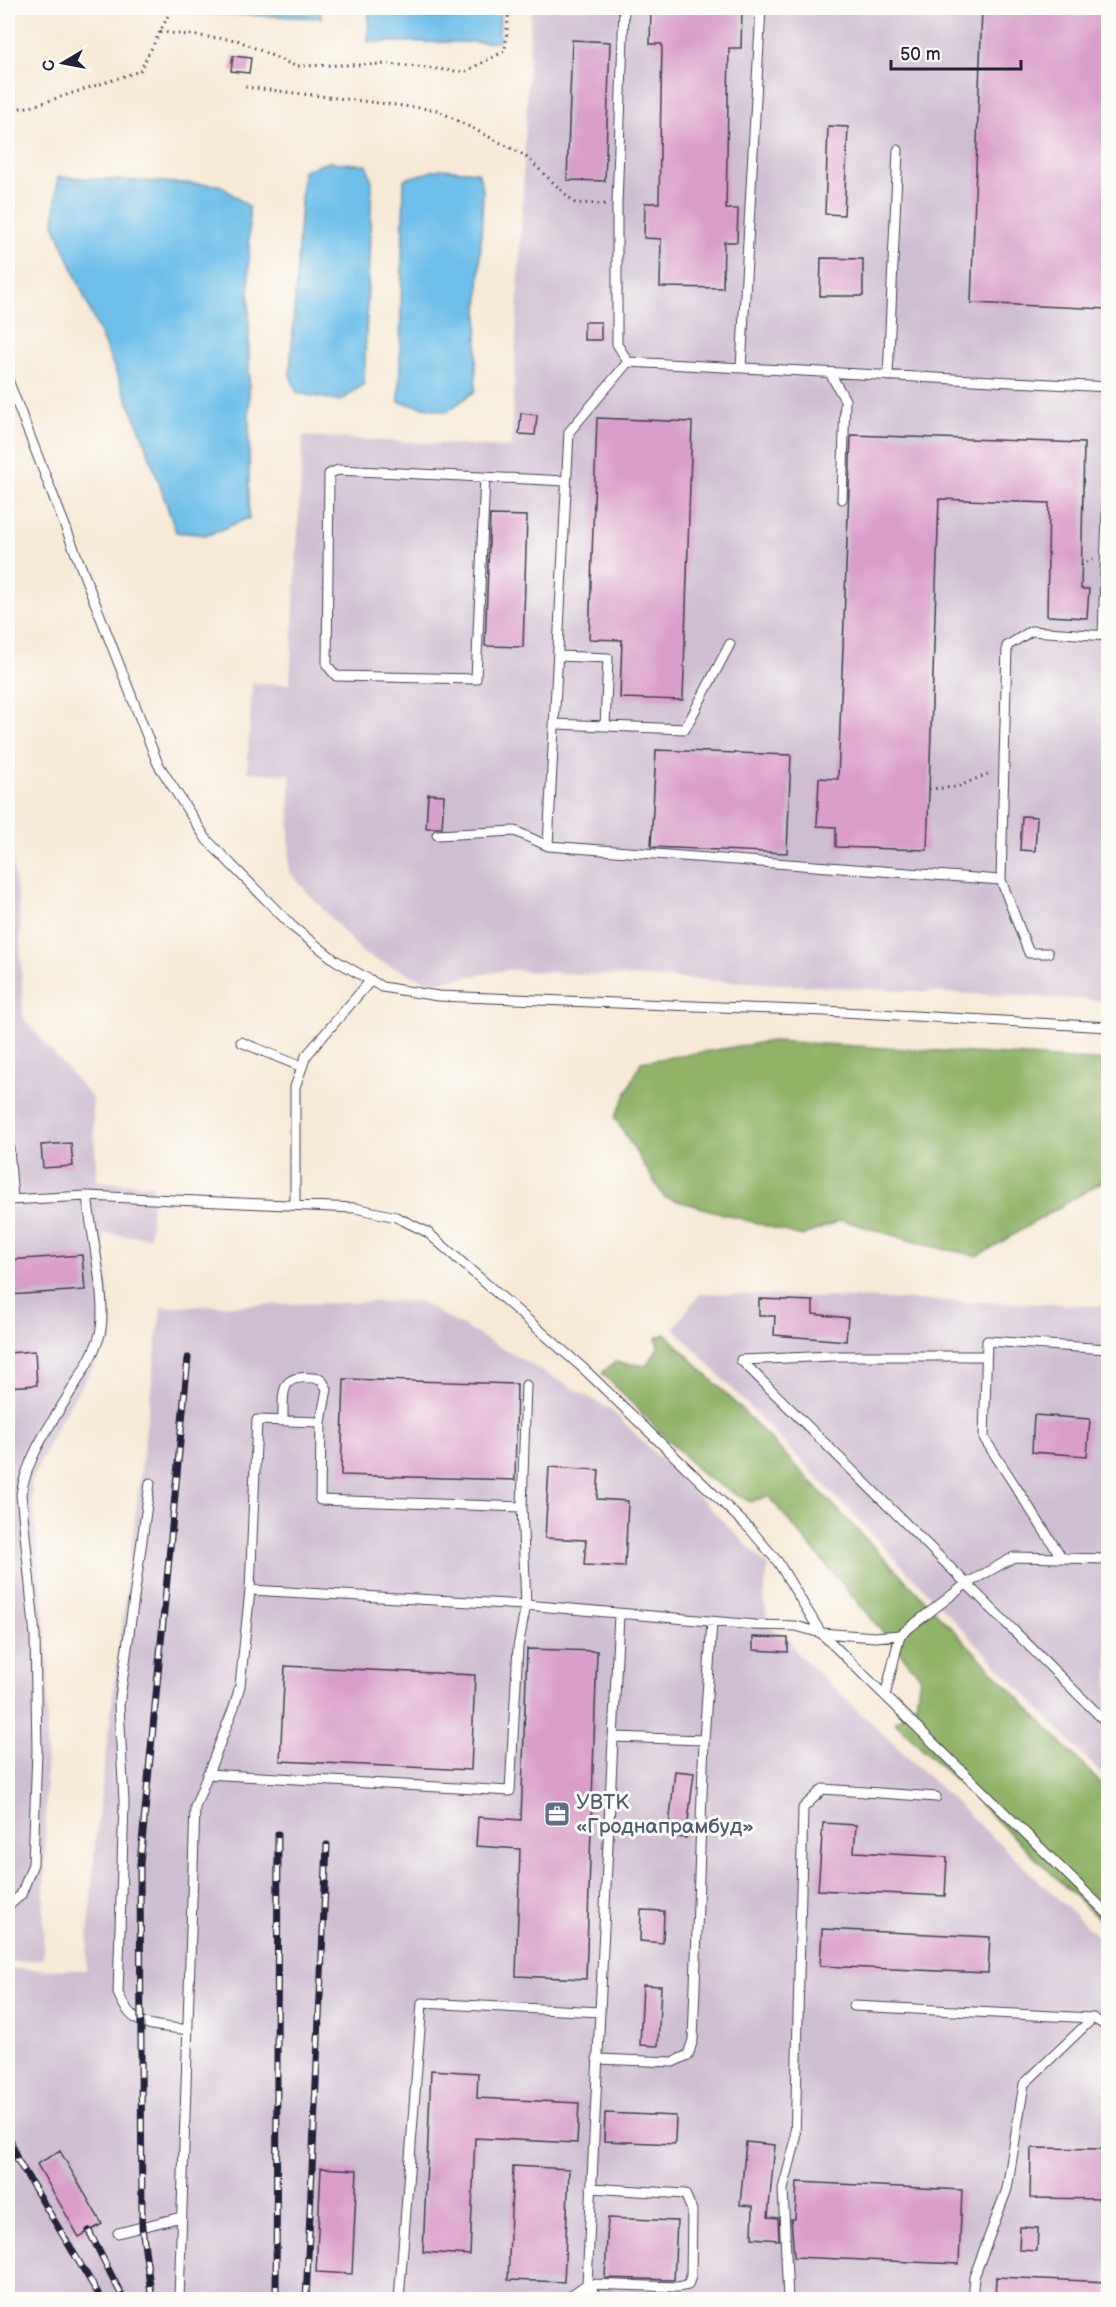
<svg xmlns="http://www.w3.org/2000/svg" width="1116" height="2307" font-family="'Balsamiq Sans',sans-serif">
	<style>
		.industrial { fill: #cebed1 }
		.forest { fill: #90b368; stroke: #596a52; stroke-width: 1.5 }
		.water { fill: #6ebfe9; stroke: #487092; stroke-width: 1.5 }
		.building { fill: #d99eca }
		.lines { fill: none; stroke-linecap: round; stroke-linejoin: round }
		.lane-casing { stroke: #424052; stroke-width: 11 }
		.path { stroke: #424052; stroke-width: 3; stroke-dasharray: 1.5 4.5; stroke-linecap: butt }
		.lane { stroke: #fff; stroke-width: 9 }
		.rail-casing { stroke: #22223b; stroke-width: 7 }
		.rail { stroke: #fdfcf7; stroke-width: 4.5; stroke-dasharray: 14; stroke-linecap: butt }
		.labels { text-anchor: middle; stroke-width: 6; stroke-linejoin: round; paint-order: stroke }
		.service-label { font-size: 21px; fill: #4e5e75; stroke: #fdfcf7; text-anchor: start }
	</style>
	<rect width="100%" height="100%" fill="#fdfcf7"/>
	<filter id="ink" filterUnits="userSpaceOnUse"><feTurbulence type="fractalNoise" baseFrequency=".0167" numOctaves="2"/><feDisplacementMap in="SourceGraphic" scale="12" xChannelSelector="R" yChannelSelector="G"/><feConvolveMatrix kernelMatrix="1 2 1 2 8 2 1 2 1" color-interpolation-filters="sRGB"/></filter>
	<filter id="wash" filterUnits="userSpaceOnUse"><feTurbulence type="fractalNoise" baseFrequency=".008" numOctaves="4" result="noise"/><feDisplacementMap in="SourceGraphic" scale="24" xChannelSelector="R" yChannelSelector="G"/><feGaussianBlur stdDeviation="1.35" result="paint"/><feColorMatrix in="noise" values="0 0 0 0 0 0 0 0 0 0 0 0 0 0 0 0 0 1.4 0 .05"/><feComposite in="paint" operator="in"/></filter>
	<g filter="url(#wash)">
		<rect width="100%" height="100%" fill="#f6ead6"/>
		<!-- industrial -->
		<path class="industrial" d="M531 8H1108V1001L508 970 430 983 365 955 289 872 290 775 247 772 252 683 290 684 303 436 511 448Z
			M8 830 19 907 23 1018 92 1098 97 1181 153 1185 150 1237 103 1234 112 1337 60 1420 31 1482 48 1662 43 1959 8 1963Z
			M700 1293 1108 1306V1781L674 1328Z
			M418 1301 610 1409 768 1566 764 1598 768 1626 788 1638 797 1653 1108 1946V2299L8 2300V1969L86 1970 95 1842 161 1307Z"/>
		<!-- forest -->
		<path class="forest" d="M772 1041 1108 1061V1178L978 1256 925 1245 842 1220 802 1236 664 1197 615 1118 641 1062Z
			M666 1334 743 1411 1108 1791V1928L895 1722 916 1704 920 1676 768 1496 750 1502 704 1476 602 1373 614 1362 646 1366 658 1348 656 1338Z"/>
		<!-- water -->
		<path class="water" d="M201 8H321V18L201 13Z
			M369 8H500L499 42H368Z
			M329 162 367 165 372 182 364 384 341 401 297 393 290 375 303 170Z
			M440 169 478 172 483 189 475 391 447 412 399 402 404 179Z
			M58 177 220 185 249 207V518L208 535 176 532 143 437 54 224Z"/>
		<g id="blocks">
			<!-- building -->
			<path class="building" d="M651 8H742L741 48H729L726 209H738L737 242H724L723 288 660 287 661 239 644 238 645 203H659L662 44H650Z
				M982 8H1108V309L971 303Z
				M572 40 610 42 605 181 567 180Z
				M233 56 251 58 249 73 231 71Z
				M828 126 848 127 844 215 825 214Z
				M821 258 863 259V296H820Z
				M584 322H601V340H584Z
				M521 413 537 415 535 435 519 434Z
				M597 418 692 422 683 700 620 698 622 640 589 639Z
				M851 435 1084 443 1081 589H1089L1087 618 1047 616 1049 503 939 499 927 850 836 847V827L817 826 819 778 838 779Z
				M490 515 527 516 523 647 485 646Z
				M656 750 791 755 787 853 651 847Z
				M428 794 444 795 442 828H426Z
				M1022 816 1037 817 1035 851 1020 850Z
				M71 1143 73 1166 43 1168 41 1145Z
				M82 1255 85 1290 9 1295 8 1260Z
				M759 1299 813 1301V1314L848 1318 846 1341 774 1335 775 1316H759Z
				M35 1351 37 1385 8 1387V1353Z
				M344 1379 517 1384 515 1480 341 1475Z
				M1034 1415 1090 1419 1087 1456 1032 1452Z
				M549 1467 599 1470 597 1499 628 1501 625 1567 584 1565 586 1540 545 1538Z
				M753 1637 788 1638V1652L753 1650Z
				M527 1649 597 1651 586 1979 516 1976 520 1849 476 1846 478 1817 521 1820Z
				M285 1666 475 1675 471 1770 280 1761Z
				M675 1771 694 1773 686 1838 668 1836Z
				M823 1823 856 1825 854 1852 947 1857 945 1896 818 1890Z
				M641 1910 664 1911 663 1943 640 1941Z
				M822 1929 990 1937 988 1973 820 1966Z
				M643 1985 661 1986 658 2046 640 2045Z
				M431 2070 478 2073 477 2098 579 2103 577 2143 475 2138 470 2255 423 2252Z
				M605 2113 676 2116 675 2144 604 2141Z
				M746 2142 775 2145 768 2217 778 2218 779 2240 752 2238 753 2206 740 2205Z
				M1031 2148 1108 2149V2199L1030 2198Z
				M60 2151 102 2224 79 2237 37 2164Z
				M513 2166 569 2169 564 2282 508 2280Z
				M321 2168 357 2170 352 2274 316 2272Z
				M797 2182 962 2190 959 2264 794 2257 791 2219H795Z
				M608 2218 677 2221 674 2280 605 2278Z
				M1020 2227 1038 2228 1037 2251 1019 2250Z
				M996 2277 1108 2282V2300H995Z"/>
		</g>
	</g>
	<g filter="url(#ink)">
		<use href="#blocks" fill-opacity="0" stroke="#424052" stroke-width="1.5"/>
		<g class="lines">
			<defs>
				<path id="lane" d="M624 8 617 204V344L628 362
					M741 368 761 8
					M830 373 845 400 842 499
					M888 376 898 150
					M8 380 158 764 207 840 293 927 335 960 382 987 438 996 825 1011 1108 1027
					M1108 387 628 362 569 432 548 846 1001 880 1007 646 1031 631 1108 636
					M485 477 476 679 336 676 327 665 329 474 338 470 566 481
					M1103 636 1108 480
					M558 656 608 658 605 726
					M554 724 685 729 730 644
					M437 835 515 831 548 846
					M1001 880 1029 953H1048
					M241 1042 302 1067
					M8 1136 13 1199
					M8 1200 87 1196 355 1208 396 1217 427 1232 584 1369 750 1529 778 1562 821 1633 1108 1914
					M295 1205V1087L306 1056 371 980
					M741 1360 1108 1724
					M741 1360 832 1356H986
					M283 1421C283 1385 281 1373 321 1379L327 1389 321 1422
					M150 1483 119 1705 124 1802 118 1993C133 2030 151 2024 188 2030
					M1062 1558 984 1438 987 1341 1108 1349
					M250 1590 257 1420 321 1422 320 1500 522 1507
					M885 1696 900 1635
					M613 1737 704 1740 712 1622
					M207 1774 510 1791 518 1647 526 1605 522 1507 526 1385
					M8 1906 21 1895 33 1864 37 1750 35 1636 21 1494C29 1448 61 1411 83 1371 90 1359 99 1343 101 1329 106 1296 91 1231 87 1196
					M854 2006 1093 2018
					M597 2059 673 2062 688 2055 693 2040 704 1740
					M118 2233 181 2217
					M179 2300 195 1807 234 1707 240 1686 250 1590 526 1605 755 1625 796 1626 821 1633 875 1637 900 1635 966 1584 1014 1557 1108 1559
					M399 2300 422 2003 600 2012
					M565 2300 587 2284 678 2287 688 2285 691 2276 692 2210 685 2194 591 2188
					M599 2300 587 2284 619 1614
					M788 2300 783 2189 795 2143 803 1808 823 1789 936 1797
					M972 2300 974 2277 1007 2189 1024 2084 1093 2018 1108 2027"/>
			</defs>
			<!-- lane casing -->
			<use href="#lane" class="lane-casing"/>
			<!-- path -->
			<path class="path" d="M160 32 237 40 295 66 390 64 464 72 505 51 509 8
				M245 87 437 110 524 155 575 203 605 204
				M8 110 33 106 140 71 172 8
				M1081 565 1093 559
				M929 789 957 787 992 772"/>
			<!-- lane -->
			<use href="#lane" class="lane"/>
			<defs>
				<path id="rail" d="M8 2132 17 2159 102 2300
					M89 2231 124 2300
					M152 2300 142 2227 140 1864 188 1358
					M276 2300 278 1834
					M306 2300 327 1845"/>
			</defs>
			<!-- rail casing -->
			<use href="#rail" class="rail-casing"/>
			<!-- rail -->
			<use href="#rail" class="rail"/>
		</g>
	</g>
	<!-- icons -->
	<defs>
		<symbol id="office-square" viewBox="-11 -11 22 22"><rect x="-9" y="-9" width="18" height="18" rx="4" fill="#5c6f8a" stroke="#fdfcf7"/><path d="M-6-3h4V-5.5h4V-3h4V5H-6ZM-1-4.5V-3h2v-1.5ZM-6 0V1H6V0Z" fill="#fff"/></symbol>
	</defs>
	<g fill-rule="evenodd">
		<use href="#office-square" x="542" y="1799" width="30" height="30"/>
	</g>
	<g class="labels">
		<!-- service labels -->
		<g class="service-label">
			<text x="576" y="1809">УВТК<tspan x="576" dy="24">«Гроднапрамбуд»</tspan></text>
		</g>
	</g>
	<!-- margin -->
	<rect width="1116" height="2307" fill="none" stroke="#fdfcf7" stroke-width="30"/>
	<!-- north arrow -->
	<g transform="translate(63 63) rotate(260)" stroke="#fdfcf7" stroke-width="4.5" paint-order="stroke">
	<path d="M0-4.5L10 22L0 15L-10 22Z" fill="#22223b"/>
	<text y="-9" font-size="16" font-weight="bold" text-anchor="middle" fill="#22223b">С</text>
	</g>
	<!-- scale -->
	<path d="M891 60v9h130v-9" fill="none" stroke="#22223b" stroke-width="3"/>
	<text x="900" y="60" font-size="18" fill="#22223b" stroke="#fdfcf7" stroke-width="4.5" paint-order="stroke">50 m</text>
</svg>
